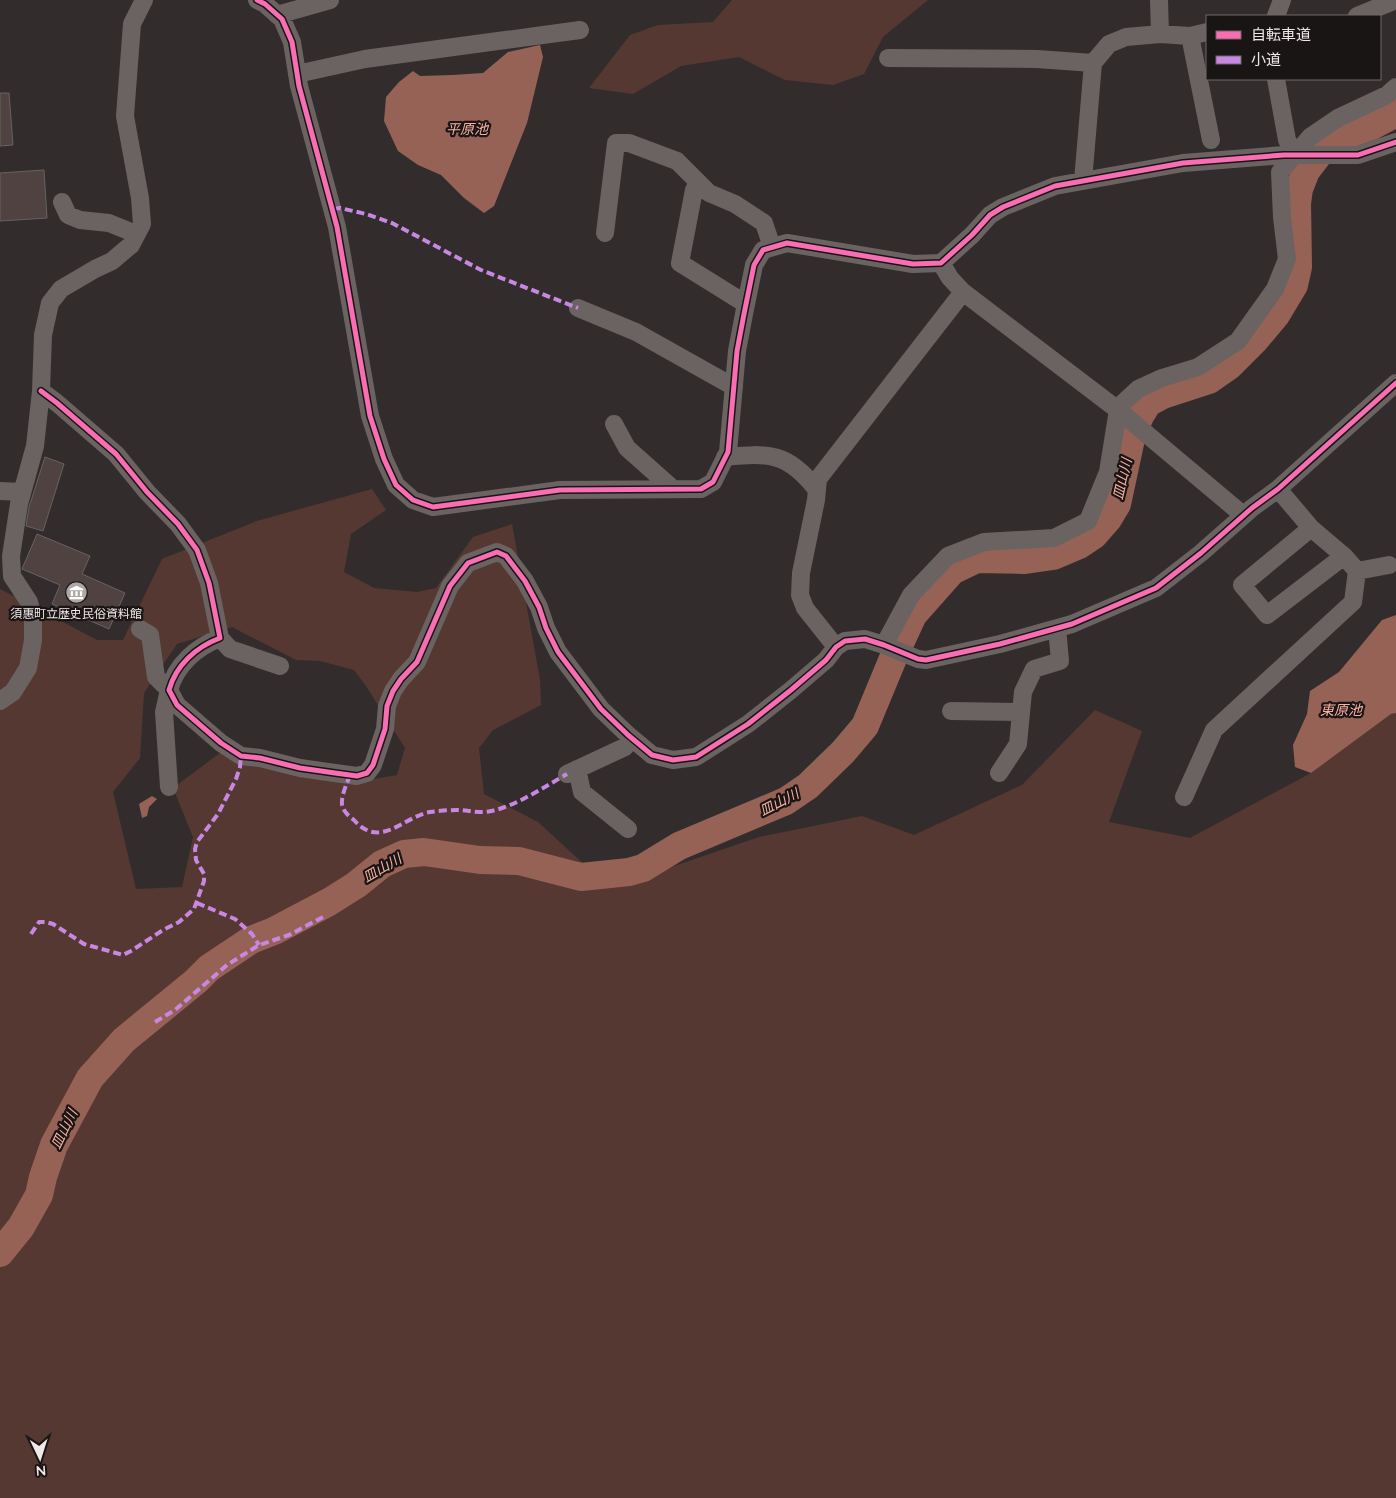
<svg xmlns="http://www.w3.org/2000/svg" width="1396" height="1498" font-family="Quicksand,'Noto Sans JP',sans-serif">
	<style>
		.green { fill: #563832; fill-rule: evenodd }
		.water { fill: #976256 }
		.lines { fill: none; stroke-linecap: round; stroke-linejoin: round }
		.river { stroke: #976256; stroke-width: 28 }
		.building { fill: #4f4240; stroke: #676362 }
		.minor { stroke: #6a6361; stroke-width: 18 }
		.quiet { stroke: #c787e3; stroke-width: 4; stroke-dasharray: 8 4; stroke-linecap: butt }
		.cycleway-casing { stroke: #191514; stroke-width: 8 }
		.cycleway { stroke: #f96db3; stroke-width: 5 }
		.labels { text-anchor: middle; stroke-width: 4.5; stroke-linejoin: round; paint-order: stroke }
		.poi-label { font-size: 12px; fill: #efe9e8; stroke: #191514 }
		.water-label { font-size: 14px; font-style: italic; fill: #f9b1a2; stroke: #191514 }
	</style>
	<rect width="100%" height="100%" fill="#322d2c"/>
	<!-- green -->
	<path class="green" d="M732 0H928L883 37 864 74 833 85 785 80 739 57 681 66 633 94 589 88 630 35 658 25 713 22Z
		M372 489 386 510 351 534 344 572 374 588 417 592 436 588 473 537 512 524 540 680 541 705 493 730 479 748 484 794 538 822 610 888 759 837 862 816 914 835 1022 785 1095 710 1142 731 1109 822 1190 838 1311 773 1391 714 1396 713V1498H0V589L97 640H123L162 559 257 521ZM232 627 296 660 320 661 354 670 366 686 405 748 397 775 357 782 224 750 173 788 193 837 182 887 136 889 113 792 140 758 144 693 177 644Z"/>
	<!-- water -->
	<path class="water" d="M540 45 543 57 527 123 494 206 484 213 464 198 441 175 418 165 398 151 384 121 386 97 399 82 413 71 420 76 452 75 483 73 508 52Z
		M1396 615V713L1391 714 1311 773 1295 767 1293 745 1307 714 1310 691 1339 672 1382 620Z
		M152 796 157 799 149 807 147 816 142 818 139 804Z"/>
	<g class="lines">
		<!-- river -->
		<path class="river" d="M0 1253 21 1227 39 1195 43 1177 54 1145 90 1078 124 1040 196 981 209 968 251 940 274 931 329 902 356 885 382 864 404 854 424 852 480 860 519 861 581 877 629 872 643 868 679 846 786 801 808 786 843 752 865 726 894 656 913 615 952 571 977 559 1025 560 1053 556 1079 545 1094 535 1108 519 1117 504 1132 434 1140 416 1148 403 1163 395 1209 380 1229 366 1255 340 1276 315 1294 285 1298 267 1297 203 1299 189 1306 171 1329 141 1372 126 1396 113"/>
	</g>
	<!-- building -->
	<path class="building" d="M0 93H9L13 145 0 146Z
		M44 170 47 218 0 221V173Z
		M45 457 64 464 43 531 26 526 29 507Z
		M37 534 90 556 82 574 125 593 109 629 52 604 60 585 22 569Z"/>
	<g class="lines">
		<!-- minor -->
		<path class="minor" d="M257 0 265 4 282 19 292 42 299 86 337 227 370 416 384 459 396 485 413 500 433 507 560 490 701 489 713 482 728 452 737 351 744 314 754 265 763 250 787 243 913 264 941 263 972 235 990 215 1003 207 1055 186 1183 163 1284 155H1358L1396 142
			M1159 0 1160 34
			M277 15 330 0
			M1276 16 1282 0
			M1357 16 1396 0
			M1190 36 1211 140
			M888 58 1037 59 1093 63
			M297 74 365 59 580 30
			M1276 79 1287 140 1295 155
			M1083 181 1093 63 1109 44 1126 37 1160 34 1190 36 1207 32
			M699 183 694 190 680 263 746 304
			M62 202 68 215 80 220 109 223 136 234
			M605 233 616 143H629L677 161 709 193 735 204 764 223 772 247
			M941 263 950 278 963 292 1118 410 1243 515
			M578 308 636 332 734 387
			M41 391 57 403 116 454 147 492 178 524 197 550 209 583 220 638C196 647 176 665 169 690L177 705 221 743 241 756 260 758 300 768 335 773 357 776 367 773 373 765 385 729 387 706 393 691 401 679 417 662 450 586 468 563 497 552 506 556 525 581 539 607 546 628 558 652 601 709 628 735 652 755 673 760 696 757 748 724 791 690 826 660 836 647 845 641 865 639 884 645 918 659 926 660 1000 644 1072 624 1156 588 1201 553 1252 508 1278 489 1396 383
			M614 424 627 448 672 488
			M725 457C769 453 788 452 817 490
			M0 491 22 492
			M1311 528 1242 585 1267 615 1344 556
			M1357 571 1389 565
			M140 629 150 635 156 677 169 690 164 712 169 787
			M220 638 230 649 280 666
			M884 645 911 595 948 556 984 542 1054 538 1088 521 1108 472 1118 410 1124 402 1138 389 1162 378 1198 367 1238 341 1275 289 1287 259 1282 217 1280 172 1310 137 1338 118 1387 95 1396 87
			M836 647 805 608 800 595 801 573 816 500 818 479 963 292
			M0 701 13 692 28 668 33 640V616L29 602 12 576 11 556 19 504 35 446 41 391 43 335 50 303 61 289 95 269 112 261 131 245 142 224 140 198 125 116 132 24 144 0
			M951 711 1021 712
			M577 769 582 792 628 829
			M999 773 1018 744 1023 692 1034 669 1060 661 1057 628
			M567 774 625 747 631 738
			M1184 797 1214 730 1353 602 1357 571 1344 556 1311 528 1278 489"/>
		<!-- quiet -->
		<path class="quiet" d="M333 209 340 208 366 214 392 223 481 270 578 308
			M350 775C347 784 339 799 343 808 345 813 350 817 354 820 380 850 403 817 430 812 438 811 448 810 457 810 468 810 480 814 491 811 514 807 546 786 567 774
			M197 903 235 919 252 934 259 945
			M31 934 39 922H46L53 924 84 944 123 955 131 951 163 930 179 922 194 909 204 881V874L196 860 195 849 197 842 218 814 236 779 240 767 241 756
			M155 1022 175 1010 227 965 259 945 289 935 323 917"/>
		<defs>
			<path id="cycleway" d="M257 0 265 4 282 19 292 42 299 86 337 227 370 416 384 459 396 485 413 500 433 507 560 490 701 489 713 482 728 452 737 351 744 314 754 265 763 250 787 243 913 264 941 263 972 235 990 215 1003 207 1055 186 1183 163 1284 155H1358L1396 142
				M41 391 57 403 116 454 147 492 178 524 197 550 209 583 220 638C196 647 176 665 169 690L177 705 221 743 241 756 260 758 300 768 335 773 357 776 367 773 373 765 385 729 387 706 393 691 401 679 417 662 450 586 468 563 497 552 506 556 525 581 539 607 546 628 558 652 601 709 628 735 652 755 673 760 696 757 748 724 791 690 826 660 836 647 845 641 865 639 884 645 918 659 926 660 1000 644 1072 624 1156 588 1201 553 1252 508 1278 489 1396 383"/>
		</defs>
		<!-- cycleway casing -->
		<use href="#cycleway" class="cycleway-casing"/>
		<!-- cycleway -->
		<use href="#cycleway" class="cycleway"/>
	</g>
	<!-- icons -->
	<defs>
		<symbol id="museum-disc" viewBox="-11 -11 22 22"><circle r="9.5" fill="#ada7a6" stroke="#191514"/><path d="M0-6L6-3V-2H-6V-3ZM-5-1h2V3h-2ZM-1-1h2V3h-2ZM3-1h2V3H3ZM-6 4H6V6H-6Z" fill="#fff"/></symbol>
	</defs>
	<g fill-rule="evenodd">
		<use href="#museum-disc" x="64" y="580" width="25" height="25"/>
	</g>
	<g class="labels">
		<!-- poi labels -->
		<g class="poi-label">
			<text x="76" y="618">須惠町立歴史民俗資料館</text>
		</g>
		<!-- water labels -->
		<g class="water-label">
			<text x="467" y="134">平原池</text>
			<text transform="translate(1122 479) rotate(-77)" y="5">皿山川</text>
			<text x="1341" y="715">東原池</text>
			<text transform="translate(779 802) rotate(-27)" y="5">皿山川</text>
			<text transform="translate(382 868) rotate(-30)" y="5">皿山川</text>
			<text transform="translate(64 1129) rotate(-64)" y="5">皿山川</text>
		</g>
	</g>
	<!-- legend -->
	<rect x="1206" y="15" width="175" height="65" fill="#191514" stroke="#6f6a69"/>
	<rect x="1216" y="31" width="25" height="8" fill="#f96db3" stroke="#6f6a69"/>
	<text x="1251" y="40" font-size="15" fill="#efe9e8">自転車道</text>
	<rect x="1216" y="56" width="25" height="8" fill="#c787e3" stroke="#6f6a69"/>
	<text x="1251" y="65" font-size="15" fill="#efe9e8">小道</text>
	<!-- north arrow -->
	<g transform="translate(40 1458) rotate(176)" stroke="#191514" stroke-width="4" paint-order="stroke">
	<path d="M0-4L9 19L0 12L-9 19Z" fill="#efe9e8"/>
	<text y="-8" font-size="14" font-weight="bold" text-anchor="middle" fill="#efe9e8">N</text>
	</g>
</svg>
